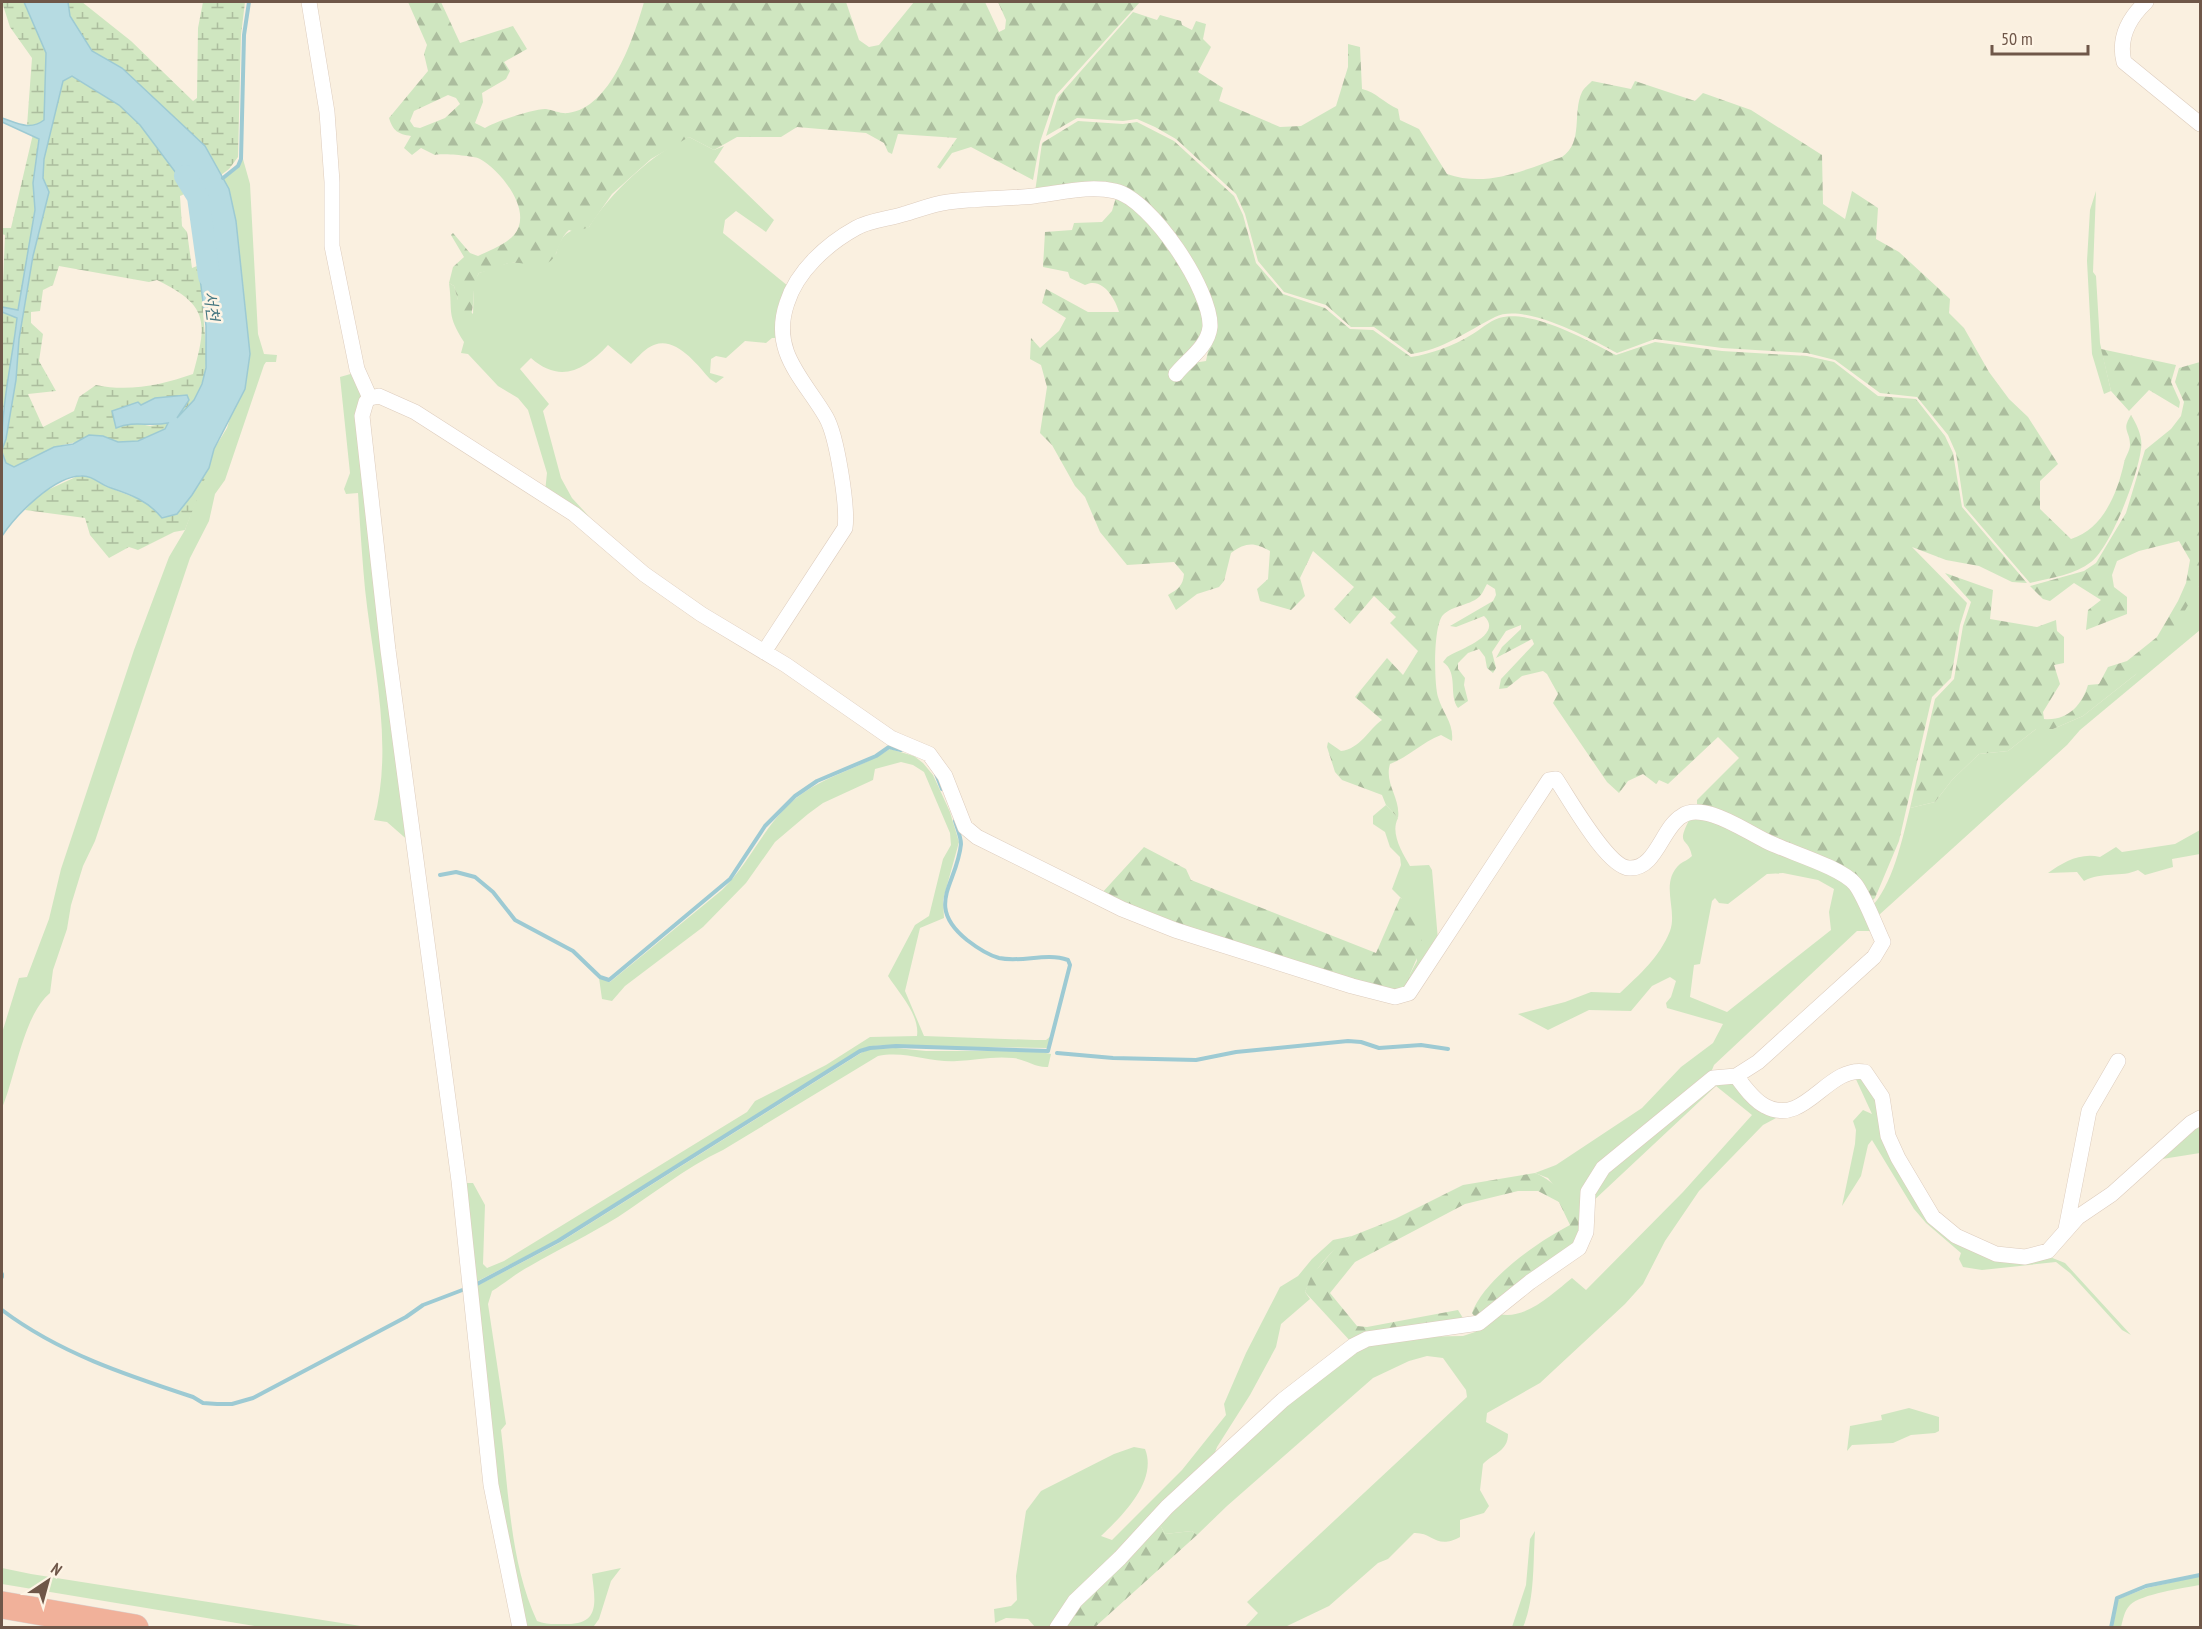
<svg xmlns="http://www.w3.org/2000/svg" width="2202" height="1629" font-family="'PT Sans Narrow','Noto Sans KR',sans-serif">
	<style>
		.grass { fill: #cfe6c0; fill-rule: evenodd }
		.forest { fill: url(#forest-firs); fill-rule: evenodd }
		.wetland { fill: url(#wetland-marsh); fill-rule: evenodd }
		.water { fill: #b6dbe2; stroke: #9dcad3; stroke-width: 1.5 }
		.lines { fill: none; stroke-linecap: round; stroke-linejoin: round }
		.stream { stroke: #9dcad3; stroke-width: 4 }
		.river { stroke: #b6dbe2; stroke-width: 22 }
		.street-casing { stroke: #ddccbd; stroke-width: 16 }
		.highway-casing { stroke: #dad3d0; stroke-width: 28 }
		.street { stroke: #fff; stroke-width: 15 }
		.highway { stroke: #f1b19a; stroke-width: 27 }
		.labels { text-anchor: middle; stroke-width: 5; stroke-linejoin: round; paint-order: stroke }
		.water-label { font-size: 16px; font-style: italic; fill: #457781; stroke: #fef4e5 }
	</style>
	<defs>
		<pattern id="forest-firs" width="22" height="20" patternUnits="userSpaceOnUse" patternTransform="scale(1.5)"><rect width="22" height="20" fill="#cfe6c0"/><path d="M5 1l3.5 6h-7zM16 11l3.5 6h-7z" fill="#acbd9e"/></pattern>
		<pattern id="wetland-marsh" width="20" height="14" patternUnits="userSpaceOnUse" patternTransform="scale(1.5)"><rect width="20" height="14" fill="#cfe6c0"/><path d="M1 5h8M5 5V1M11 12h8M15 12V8" fill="none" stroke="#acbd9e"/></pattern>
	</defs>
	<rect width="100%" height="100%" fill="#faf0e0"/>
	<!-- grass -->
	<path class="grass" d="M689 137 714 150 724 146 714 162 774 220 766 232 736 211 725 220 723 233 788 286 778 338H772L766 343 745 341 726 358 716 356 711 359 710 373 724 377 716 383 710 379C696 363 672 331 648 348 642 352 636 359 631 364L608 345C585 370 560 384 531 358L520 369 549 404 543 411 561 478 572 498 596 524 545 492 547 473 528 410 518 398 498 386 468 354 461 353 464 342C446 313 453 314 449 283L454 286 458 300 473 314 474 282 479 273 508 263 522 262 556 254C562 233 567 230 589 227 609 194 654 152 689 137Z
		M243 159 250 184 258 334 264 354 277 355 276 362H266L264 365 225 480 215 494 209 521 190 558 95 841 83 866 71 905 67 929 53 970 50 993C23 1016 16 1075 2 1108V1033L19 978 27 977 49 919 61 869 134 650 169 557 185 530 214 449 227 428 250 354 236 221 229 189 223 179 237 169Z
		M2096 191 2093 272 2096 276 2100 343 2111 391 2104 394 2092 354 2087 261 2090 210Z
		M354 373 362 395 411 843 387 822 374 820C394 745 373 664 365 589 362 557 360 525 358 493L346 494 344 489 350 473 340 377Z
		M2200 584V630L2080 730 2067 745 1879 915 1870 908C1892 888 1903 837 1910 808L1935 802 1952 780 1979 754 2008 751 2036 729H2053L2083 716 2135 675Z
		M890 749 914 756 923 763 933 775 950 812 959 842 943 900 944 918 920 928 905 991 924 1036 1035 1040H1046L1051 1036 1048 1048C1008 1047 968 1047 928 1047 904 1047 882 1041 859 1050L557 1240 476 1282 464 1183H473L485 1205 483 1264 487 1268 504 1261 747 1112 755 1101 826 1065 870 1037 917 1036C920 1015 899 993 888 976L915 925 929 916 943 859 951 845 950 833 924 772 913 765 901 762 875 769 873 780 823 803 808 814 775 842 746 883 703 927 625 986 612 1001 602 999 599 978 610 982 722 890C750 863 764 825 795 799 823 776 859 769 890 749Z
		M1386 805 1398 818C1390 833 1402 852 1410 866L1429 865 1432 870 1438 940 1409 986 1410 974 1417 961 1405 902 1392 889 1401 865 1400 857 1390 847 1385 832 1373 824V816Z
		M1706 816 1847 881 1873 931H1857L1714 1065 1710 1075 1602 1162 1582 1223 1548 1178 1535 1173 1556 1165 1642 1108 1681 1067 1713 1043 1723 1024 1667 1008 1666 1003 1671 997 1676 981 1670 977 1652 986 1631 1011 1589 1010 1548 1030 1518 1014 1565 1002 1591 992 1620 993C1640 974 1659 958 1670 931 1678 909 1659 883 1680 864 1684 861 1688 860 1692 856 1688 835 1675 848 1690 818ZM1783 873 1818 880 1834 889 1829 912 1831 930 1727 1012 1690 997 1694 965 1700 964 1712 901 1715 898 1719 903 1728 904 1767 874Z
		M2200 830V854L2172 859 2173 867 2145 875 2138 870C2121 878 2102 871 2084 881L2077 872 2048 873C2063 862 2081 852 2100 857L2116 847 2122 852 2175 844Z
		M896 1048 926 1051H1036L1051 1054 1048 1067C1036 1068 1025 1059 1013 1058 993 1056 976 1060 957 1061 931 1063 905 1050 878 1056L723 1150C685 1168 653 1194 618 1217 589 1235 559 1249 530 1266 518 1272 505 1283 492 1291L488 1304 506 1424 501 1430C509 1493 510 1563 537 1621 546 1625 556 1624 565 1624 601 1625 595 1601 592 1574L621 1568 611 1581 599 1619 594 1626 525 1627 496 1488 477 1286 559 1243 861 1053 870 1049Z
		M1854 1075 1873 1086 1881 1135 1960 1243 2050 1257 2065 1263 2131 1335 2122 1330 2070 1273 2056 1262 1982 1270 1963 1267 1959 1259 1961 1253 1926 1223 1914 1209 1872 1140 1868 1145 1861 1176 1842 1206 1855 1144 1856 1130 1853 1121 1863 1110 1872 1114Z
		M1731 1078 1778 1117 1763 1125 1699 1191 1665 1241 1643 1284 1625 1304 1540 1383 1487 1413 1486 1422 1508 1434C1508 1451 1494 1453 1483 1464L1480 1490 1489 1506 1484 1513 1460 1520V1537C1436 1550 1433 1532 1414 1533L1388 1559 1378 1563 1329 1606 1285 1627H1245L1258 1613 1247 1602 1467 1397 1466 1390 1443 1358 1427 1356 1409 1361 1373 1378 1227 1506 1197 1535 1192 1531 1165 1534 1159 1523 1250 1436 1329 1370 1356 1353 1368 1346 1412 1337 1463 1336 1475 1332 1499 1314C1526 1320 1552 1294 1572 1278L1586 1290 1683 1192 1752 1115 1716 1086 1591 1203 1598 1181 1702 1089Z
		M2200 1122V1153L2156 1160Z
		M1352 1236C1331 1250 1314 1269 1305 1292L1310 1299 1281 1324 1276 1347 1250 1395 1217 1447 1212 1460 1052 1627H1035L1028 1619 1006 1618 995 1623 994 1609 1011 1606 1017 1600 1016 1576 1026 1511 1041 1491 1114 1454 1134 1447 1145 1449C1158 1481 1122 1516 1101 1536L1112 1540 1182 1470 1226 1415 1224 1404 1246 1353 1280 1287 1298 1276 1312 1259 1333 1240Z
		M1909 1408 1939 1417V1431L1935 1433 1911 1435 1893 1443 1852 1445 1847 1451 1850 1426 1882 1420 1881 1415Z
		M1535 1531C1533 1562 1535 1600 1523 1627H1512L1526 1585 1530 1539Z
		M2 1568 31 1574 367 1627H260L2 1584Z
		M2200 1576V1585C2184 1588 2141 1594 2130 1605 2124 1611 2123 1620 2121 1627H2113L2118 1599 2147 1588Z"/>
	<!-- forest -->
	<path class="forest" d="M408 2H441L460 43 513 26 527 49 504 62 510 71 506 79 482 93 483 102 475 123 485 128C494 122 536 108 546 109 553 110 561 114 568 113 611 108 634 37 644 2H846L859 40 869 47 879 45 914 2H985L999 32 1005 29 1006 20 998 2H1140L1056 95 1040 142 1033 180 971 147 952 153 940 169 937 167 957 138 898 134 892 154 888 152 884 143 866 133 797 127 781 137H737L714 150 689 137 651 159 612 194 589 227 575 232 569 230C558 239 559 256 549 262 530 271 508 252 495 273L487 271 479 273C470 289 477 306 468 322L462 315 454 286 449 283 453 267 464 257 451 235 453 233 470 253 478 256C489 251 506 244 514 235 534 211 501 171 480 159 475 156 441 153 435 155L421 148 412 155 404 148 411 136C398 134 393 131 389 118L428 71 424 54 427 45ZM448 95 456 98 460 104 445 118 420 128 414 127 410 121 414 111Z
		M1133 12 1157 20 1160 15 1181 21 1182 25 1192 30 1196 21 1206 24 1203 39 1211 47 1198 72 1223 88 1219 101 1280 127 1301 126 1336 106 1348 67V44L1360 47 1362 89C1376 92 1384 103 1398 109L1400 120 1419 129 1447 174C1487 188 1524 170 1562 157 1584 142 1572 113 1582 92 1584 88 1589 84 1592 81L1631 89 1635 81 1695 101 1703 93 1751 110 1822 155 1823 204 1845 219 1852 191 1878 208 1876 239 1899 252 1950 299 1949 313 1964 328 1989 372 2009 399 2028 417 2058 464 2040 481V509L2071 539C2103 529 2117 494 2124 463 2125 457 2130 451 2130 445 2130 430 2121 431 2131 415 2137 425 2143 437 2141 449 2138 475 2111 547 2091 562 2075 575 2050 578 2030 583L1964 506 1956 453 1948 435 1917 397 1880 393 1835 360 1807 353 1722 348 1655 339 1617 353C1591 339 1524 302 1495 317 1467 331 1443 350 1411 354L1374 327H1351L1326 305 1284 292 1258 261 1245 214 1236 194 1176 139 1155 127 1137 119 1123 121 1077 118 1046 136 1058 97Z
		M1078 121 1123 124 1137 122 1174 141 1234 196 1243 215 1256 263 1283 294 1325 308 1350 329 1373 330 1411 357C1431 354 1453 346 1471 335 1480 330 1489 321 1499 318 1530 308 1589 341 1616 355L1655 342 1722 351 1807 356 1834 362 1878 396 1916 399 1945 436 1953 453 1962 507 2027 583 2012 582 1979 566 1946 560 1912 547 1967 603 1960 625 1951 678 1932 697 1899 841 1875 898 1869 904 1857 880 1847 872 1716 812 1697 810V800L1739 758 1718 737 1668 784 1659 780 1656 784 1643 774 1628 781 1619 793 1607 782 1553 703 1558 694 1547 674 1543 671 1522 676 1507 688 1499 689 1501 679 1534 644 1532 639 1496 658 1502 647 1521 629V625L1506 631 1492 652 1496 668 1493 673 1487 668 1485 657 1479 649 1468 653 1458 663V669L1465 678 1464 685 1468 701 1458 708C1448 695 1459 673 1443 662L1447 657C1460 649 1504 635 1484 616L1456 627 1450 626 1493 601 1496 595 1495 589 1487 584C1485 587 1483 593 1480 596 1472 605 1453 605 1443 615 1433 626 1434 683 1438 697 1443 714 1454 723 1452 741L1441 735C1422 742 1409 757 1390 764 1384 784 1401 798 1398 818L1386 805 1382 795 1342 780 1335 772 1327 747 1328 742 1341 751C1360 749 1369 729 1382 720L1355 697 1387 658 1403 675 1418 651 1390 623 1396 617 1374 596 1350 624 1334 609 1354 587 1313 551 1300 578 1305 596 1291 610 1260 601 1257 589 1268 579 1270 551C1254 542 1246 542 1231 553L1224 581 1219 587 1197 594 1176 610 1168 595C1178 589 1183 586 1184 574L1174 562 1127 565 1100 532 1085 497 1075 486 1052 445 1040 433 1047 387 1041 365 1030 359 1031 338 1040 348 1059 331 1066 318 1042 303 1046 289 1088 312H1119C1115 298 1102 276 1085 285L1070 278 1068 272 1043 267 1045 232 1072 230 1074 223 1102 222 1112 211 1117 194C1124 197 1131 201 1137 205 1160 222 1212 300 1207 328 1204 347 1185 359 1174 373L1179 376 1193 363 1206 361 1208 351 1205 347 1212 332 1213 317C1192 272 1169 201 1114 188 1089 182 1060 189 1035 192L1042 143Z
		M2101 349 2176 365 2171 382 2180 402 2179 408 2149 390 2129 411 2111 391Z
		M2200 362V584L2165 646 2135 675 2083 716 2053 729H2036L2008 751 1979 754 1952 780 1935 802 1910 808 1935 699 1954 679 1963 626 1971 602 1945 573 1993 590 1990 619 2037 627 2056 620 2057 631 2064 637V663L2054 665 2060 684 2043 712 2044 719C2068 721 2082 705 2088 685L2099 684 2108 667 2127 661 2157 637 2178 601 2186 583 2190 560 2179 541 2139 551 2117 561 2112 575 2114 587 2127 597V614L2086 630 2088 610 2101 600 2074 583 2050 601 2043 599 2030 586 2084 571 2096 563 2126 513 2145 450 2171 429 2181 416 2184 402 2175 382 2179 368Z
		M1144 847 1186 869 1191 880 1376 953 1400 898 1409 901 1423 944 1410 974 1409 986 1399 992 1251 952 1101 894Z
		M1535 1173C1558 1182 1569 1203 1582 1223L1577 1241 1477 1320 1472 1313C1484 1279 1539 1241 1570 1225L1559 1202 1538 1191H1518L1465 1204 1355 1262 1330 1293 1357 1326 1367 1327 1458 1310 1466 1323 1352 1343 1305 1292 1311 1276 1338 1245 1352 1236 1395 1219 1463 1185Z
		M1159 1523 1165 1534 1192 1531 1197 1535 1095 1627 1061 1628 1067 1615Z"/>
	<!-- wetland -->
	<path class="wetland" d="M2 2H24L46 53 44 120 35 127 27 126 32 58 10 27Z
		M68 2H82L131 41 193 101 197 98 198 28 203 2H245L241 35 238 157 229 169 221 175 205 146 122 68 92 51 70 16Z
		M72 76 119 105 140 125 206 213C210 239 204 276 203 305 203 331 210 356 203 383 198 398 187 410 175 419L189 400 187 395C157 400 148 393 130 422L150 426 168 423 165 429 138 441 118 442 103 436 54 447 14 467 6 463 2 450 6 439 16 380 19 339 33 256 49 193 43 178 44 159 63 81ZM189 192C202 222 203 234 197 266L192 268 187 232 182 226 180 196ZM59 266 149 282 157 280C208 305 208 321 193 374 162 385 129 392 96 385L79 397 74 411 43 427 28 394 56 391 39 361 43 334 31 323V312L40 311 43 290 53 285Z
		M33 134 39 138 33 183 35 210 18 310 2 307 5 235 2 234V228H11Z
		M2 312 17 317 9 380 2 416Z
		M209 468 185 530 174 532 138 550 129 547 109 558 90 535 85 518 25 510 41 493 80 475 92 478 105 486 177 514Z"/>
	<!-- water -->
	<path class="water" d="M24 2H68L70 16 92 51 122 68 205 146 229 189 236 221 250 354 245 389 214 449 209 468 192 495 177 514 162 518C148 501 132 495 111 488 100 485 93 475 81 476 54 476 16 515 2 536V452L6 463 14 467 54 447 73 444 89 435 103 436 118 442 138 441 165 429 168 423C147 427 135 420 116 428L112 411 138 402 141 405 155 398 187 395 189 400 177 418 194 400 202 384 206 368V326L200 278 209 230 206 213 140 125 119 105 72 76 63 81 44 159 43 178 49 192 33 256 19 339 16 380 6 439 2 450C1 406 12 362 17 318L2 312V307L18 310 35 210 33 183 39 139 2 122V118C17 123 30 131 44 120L46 53Z"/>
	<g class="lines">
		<!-- stream -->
		<path class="stream" d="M223 178 238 166 241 159 244 35 249 2
			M936 774 942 789
			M440 875 456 872 475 877 493 892 515 920 573 951 600 977 609 980 730 879 765 826 795 796 817 781 876 756 889 747 901 750
			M1057 1053 1113 1058 1196 1060 1236 1052 1348 1041 1361 1042 1379 1048 1421 1045 1448 1049
			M2 1274V1277
			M477 1284 558 1241 860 1051 870 1048 896 1046 1048 1051 1070 965 1068 960C1046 952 1022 963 999 958 988 955 976 947 967 940 924 905 957 885 961 844 961 837 957 828 955 821
			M2 1310C59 1353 126 1375 193 1397L203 1403 217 1404H232L253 1398 406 1317 423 1305 465 1289
			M2111 1628 2117 1598 2146 1586 2200 1575"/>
		<!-- river -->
		<path class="river" d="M185 176 198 197 209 276"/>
		<defs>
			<path id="street" d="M309 2 327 112 332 182V246L357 369 370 398
				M2146 2C2129 18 2118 38 2124 62L2200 124
				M764 652 845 528C848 507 837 436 826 417 804 379 770 352 787 303 797 271 827 244 856 228 870 220 889 219 904 214 918 210 933 204 948 202 976 198 1005 199 1034 196 1061 193 1088 185 1115 191 1151 199 1212 291 1210 327 1208 347 1187 360 1176 374
				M1736 1076C1744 1086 1753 1100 1765 1106 1805 1128 1827 1065 1865 1072L1882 1097 1888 1136 1898 1158 1933 1217 1956 1236 1996 1254 2025 1257 2048 1251 2078 1217 2112 1194 2191 1123 2200 1118
				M2066 1229 2089 1111 2118 1061
				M520 1628 491 1485 459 1181 388 650 362 416 366 402 370 398 379 396 415 412 574 514 644 574 701 614 786 665 891 738 929 754 945 776 965 827 977 837 1122 909 1175 930 1352 986 1395 997 1409 993 1549 780 1556 779C1569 798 1607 867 1629 868 1656 870 1662 827 1682 816 1690 810 1703 812 1713 815 1732 821 1748 832 1766 841 1788 852 1841 867 1855 884 1864 895 1876 927 1883 942L1874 957 1758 1062 1736 1076 1713 1078 1603 1168 1588 1192 1586 1232 1579 1248 1530 1282 1479 1323 1367 1339 1353 1346 1283 1400 1167 1507 1120 1558 1075 1601 1057 1628"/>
			<path id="highway" d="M2 1605 135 1628"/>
		</defs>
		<!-- street casing -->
		<use href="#street" class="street-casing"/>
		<!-- highway casing -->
		<use href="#highway" class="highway-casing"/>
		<!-- street -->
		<use href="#street" class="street"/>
		<!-- highway -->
		<use href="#highway" class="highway"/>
	</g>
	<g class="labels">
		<!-- water labels -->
		<g class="water-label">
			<text transform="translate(212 306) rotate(83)" y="6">서천</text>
		</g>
	</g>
	<!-- border -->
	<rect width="2202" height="1629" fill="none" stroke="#6f5749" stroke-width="6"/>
	<!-- north arrow -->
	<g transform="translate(48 1581) rotate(36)" stroke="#fef4e5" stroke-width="4.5" paint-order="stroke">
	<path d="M0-4.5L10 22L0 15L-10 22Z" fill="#6f5749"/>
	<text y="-9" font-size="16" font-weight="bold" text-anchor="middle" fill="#6f5749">N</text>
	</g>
	<!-- scale -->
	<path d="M1992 45v9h96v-9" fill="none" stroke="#6f5749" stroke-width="3"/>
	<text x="2001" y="45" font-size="18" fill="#6f5749" stroke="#fef4e5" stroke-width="4.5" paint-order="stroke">50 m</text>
</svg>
